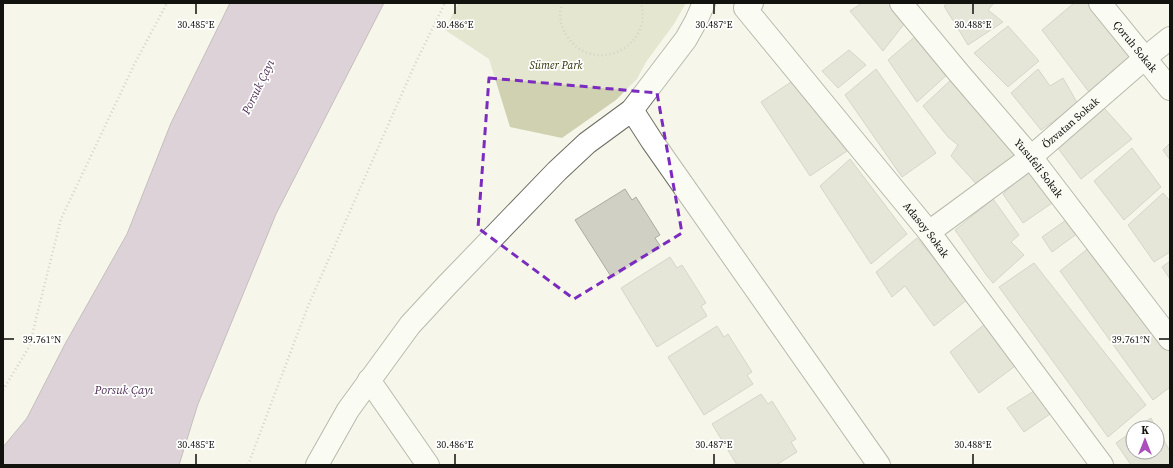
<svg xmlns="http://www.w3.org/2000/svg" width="1173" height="468" font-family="'Source Serif 4',serif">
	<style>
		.green { fill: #cfd1b1 }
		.water { fill: #bca5c1; stroke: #89798b }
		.building { fill: #d0d1c4; stroke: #abaca0 }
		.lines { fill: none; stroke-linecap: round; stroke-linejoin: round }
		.street-casing { stroke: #6d6e63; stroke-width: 24 }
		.path { stroke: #a6a79d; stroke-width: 2.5; stroke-dasharray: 1 3; stroke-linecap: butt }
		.street { stroke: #fff; stroke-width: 22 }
		.marked { fill: none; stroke: #7b2cbf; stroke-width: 3; stroke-dasharray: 8 5; stroke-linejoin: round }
		.ticks { fill: none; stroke: #12120e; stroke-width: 1.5 }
		.labels { text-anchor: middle; stroke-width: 3.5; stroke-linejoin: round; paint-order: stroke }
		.street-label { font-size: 11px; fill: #12120e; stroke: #fff }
		.park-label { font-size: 11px; font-style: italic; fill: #2f2e03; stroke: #fff }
		.water-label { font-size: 12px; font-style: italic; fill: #4f2f56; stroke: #fff }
		.ticks-label { font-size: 10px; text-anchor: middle; fill: #12120e; stroke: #fff; stroke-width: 3.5; stroke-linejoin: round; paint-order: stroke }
	</style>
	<rect width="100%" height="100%" fill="#f6f7ea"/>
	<!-- green -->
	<path class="green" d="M458 3H686L674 24 646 62 637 79 616 100 562 138 510 127 489 59 445 30Z"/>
	<!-- water -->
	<path class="water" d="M230 3H384L276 214 198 404 179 465H3V447L27 418 65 344 127 234 171 123Z"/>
	<!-- building -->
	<path class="building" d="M862 3H895L908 19 883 51 850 11Z
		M948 3H994L988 10 1003 22 968 45 944 6Z
		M1074 3H1089L1131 58 1089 92 1042 30Z
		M1008 26 1039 61 1008 87 974 53Z
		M918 34 949 73 917 102 888 60Z
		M849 50 866 65 838 88 822 71Z
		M876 69 936 153 902 177 845 95Z
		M1038 69 1050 86 1063 78 1078 104 1041 130 1011 93Z
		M955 76 1019 156 979 187 951 156 958 145 948 137 923 106Z
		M791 82 847 151 810 176 761 102Z
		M1104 108 1132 139 1081 179 1057 147Z
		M1170 143V160L1163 150Z
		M1132 148 1161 187 1124 220 1094 181Z
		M850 159 907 234 871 264 820 186Z
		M1032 167 1058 199 1023 223 1003 194Z
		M625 189 632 200 636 197 660 235 655 238 661 247 612 278 575 220Z
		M1163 193 1170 201V252L1154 262 1128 225Z
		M993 199 1019 235 1011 242 1024 255 993 283 987 276 955 230Z
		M1069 218 1082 230 1052 252 1042 237Z
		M917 238 968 299 934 326 905 286 892 297 876 272Z
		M1090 247 1170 343V387L1153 400 1060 271Z
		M670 257 677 268 682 265 706 303 701 306 707 316 657 347 621 288Z
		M1170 261V279L1162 267Z
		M1034 263 1146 405 1108 437 999 287Z
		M985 324 1018 364 979 393 950 352Z
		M717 326 724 337 728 334 752 372 747 375 753 384 704 415 668 357Z
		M1034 391 1050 414 1024 432 1007 408Z
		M761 394 768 404 772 401 796 439 791 442 797 452 776 465H737L712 424Z
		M1151 418 1156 428H1137Z
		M1157 429 1170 451V465H1131L1116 443 1133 431V452H1157Z"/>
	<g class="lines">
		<defs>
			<g id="street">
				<path id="s1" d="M752 3 745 8 929 232 1102 465"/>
				<path id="s2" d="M901 3 958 72 1031 157 1170 339"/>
				<path id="s3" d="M1100 3 1170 89"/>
				<path d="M632 110 652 141 879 465"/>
				<path id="s4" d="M929 232 1031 157 1145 58 1170 38"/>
				<path d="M369 380 428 465"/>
				<path d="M317 465 348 410 410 325 447 285 557 171 587 143 632 110 686 39 696 21 704 3"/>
			</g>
		</defs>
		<!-- street casing -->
		<use href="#street" class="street-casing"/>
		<!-- path -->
		<path class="path" d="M562 3C561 7 560 11 560 15 560 22 563 30 567 36 592 76 654 48 641 3
			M3 390 29 347 61 219 134 65 167 3
			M248 465 308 306 416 62 445 3"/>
		<!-- street -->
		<use href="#street" class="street"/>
	</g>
	<!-- marked area -->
	<path d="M0 0H1173V468H0ZM489 78 657 93 682 233 574 299 478 228Z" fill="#f6f7ea" fill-opacity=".55" fill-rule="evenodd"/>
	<path class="marked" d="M489 78 657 93 682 233 574 299 478 228Z"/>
	<!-- ticks -->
	<path class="ticks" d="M196 4V14M455 4V14M714 4V14M973 4V14M4 339H14M1159 339H1169M196 454V464M455 454V464M714 454V464M973 454V464"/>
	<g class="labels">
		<!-- street labels -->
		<g class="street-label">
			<text dy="4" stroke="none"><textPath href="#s3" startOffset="56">Çoruh Sokak</textPath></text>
			<text dy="4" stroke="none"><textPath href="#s4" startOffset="179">Özvatan Sokak</textPath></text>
			<text dy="4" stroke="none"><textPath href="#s2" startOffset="215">Yusufeli Sokak</textPath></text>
			<text dy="4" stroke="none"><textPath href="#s1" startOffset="295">Adasoy Sokak</textPath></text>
		</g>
		<!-- park labels -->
		<g class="park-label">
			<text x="556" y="69">Sümer Park</text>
		</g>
		<!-- water labels -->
		<g class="water-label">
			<text transform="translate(258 87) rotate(-64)" y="4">Porsuk Çayı</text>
			<text x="124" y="394">Porsuk Çayı</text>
		</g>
	</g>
	<g class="ticks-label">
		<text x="196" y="28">30.485°E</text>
		<text x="455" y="28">30.486°E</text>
		<text x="714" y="28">30.487°E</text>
		<text x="973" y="28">30.488°E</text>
		<text x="42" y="343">39.761°N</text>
		<text x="1131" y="343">39.761°N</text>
		<text x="196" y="448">30.485°E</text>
		<text x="455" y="448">30.486°E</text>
		<text x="714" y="448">30.487°E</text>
		<text x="973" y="448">30.488°E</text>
	</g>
	<!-- border -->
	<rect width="1173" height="468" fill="none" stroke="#12120e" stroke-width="8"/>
	<!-- north arrow -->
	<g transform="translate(1145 440)"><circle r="19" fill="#ffffff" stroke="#a0a09f"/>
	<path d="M0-3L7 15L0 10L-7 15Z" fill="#aa50bc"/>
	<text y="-6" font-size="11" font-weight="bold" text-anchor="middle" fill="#12120e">K</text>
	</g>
</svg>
